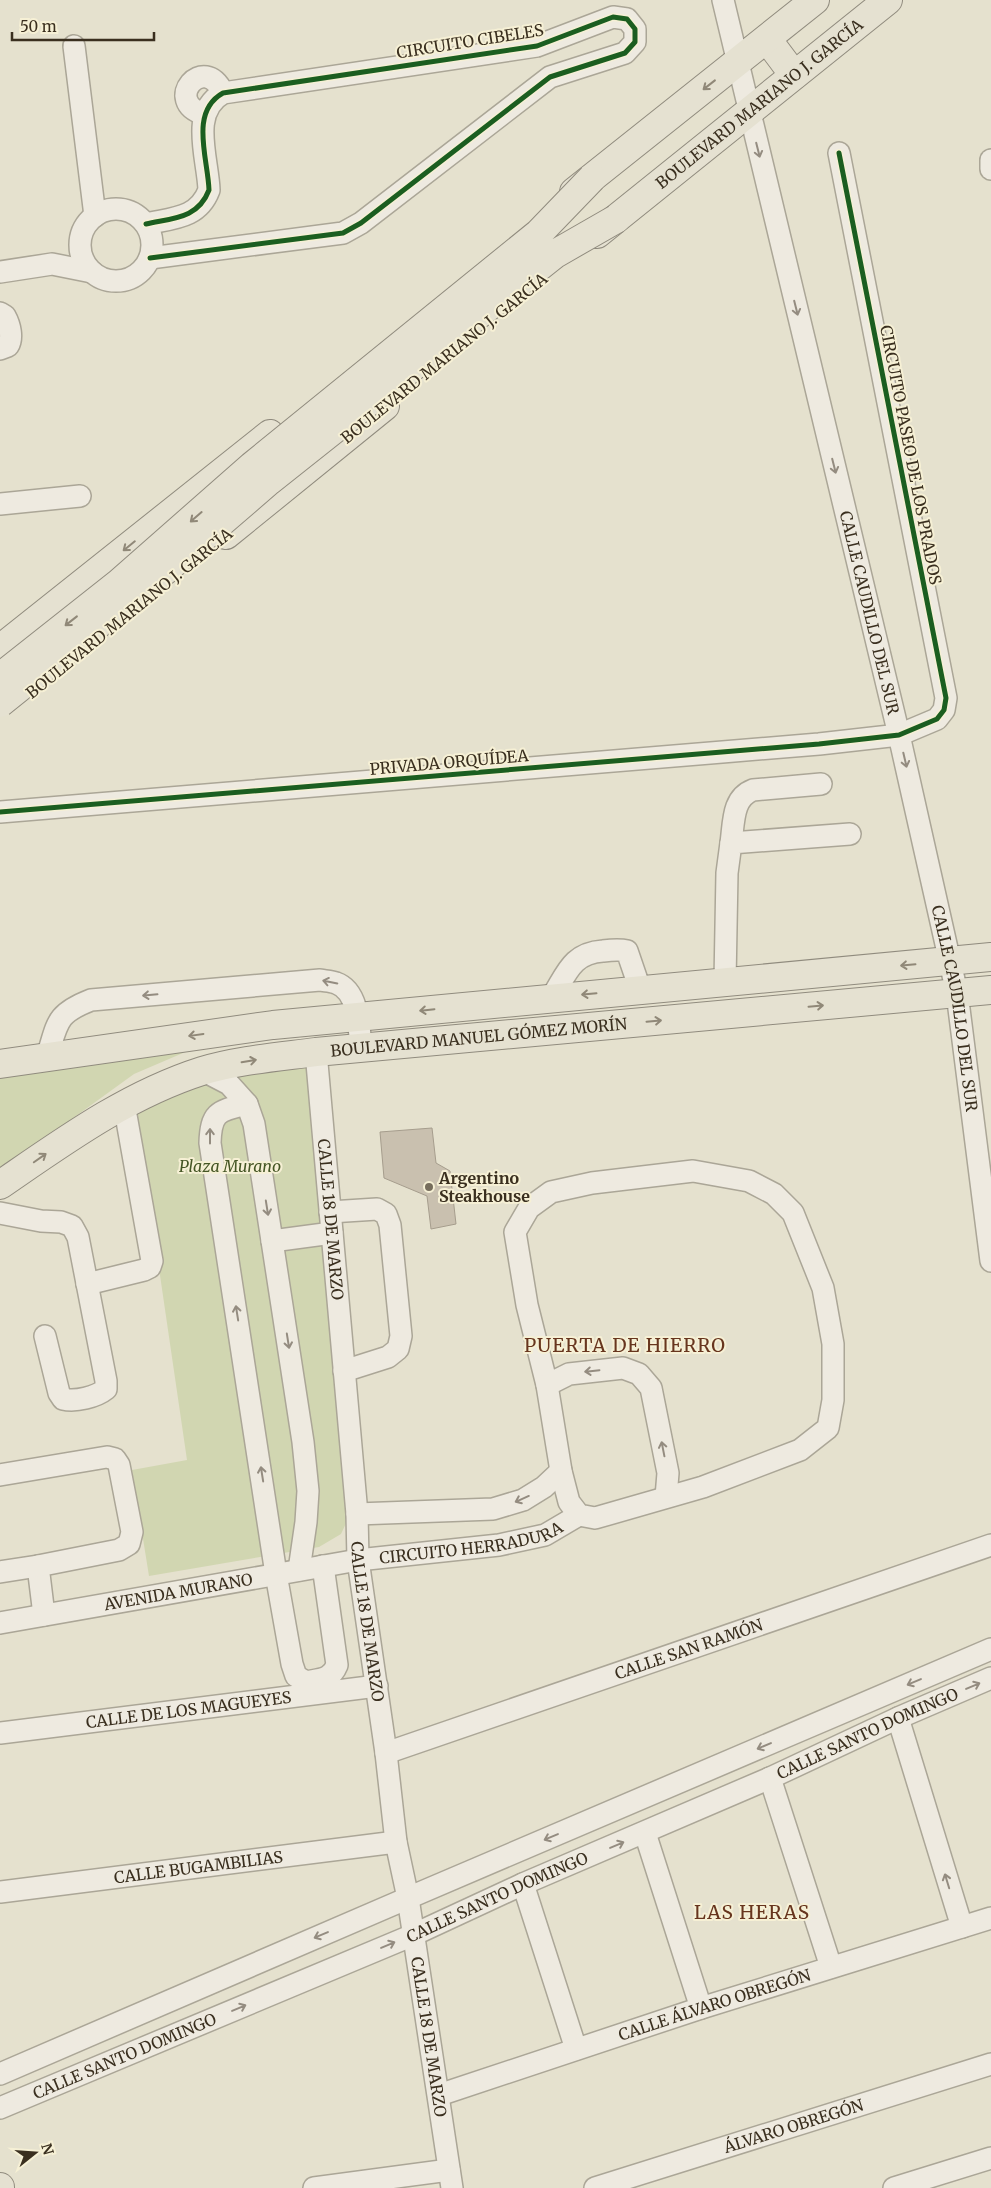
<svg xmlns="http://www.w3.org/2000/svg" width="991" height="2188" font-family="Merriweather,serif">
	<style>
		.green { fill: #d1d6b1 }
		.building { fill: #c9c0af; stroke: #a69d8d }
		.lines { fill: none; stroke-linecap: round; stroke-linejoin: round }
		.minor-casing { stroke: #aba697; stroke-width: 24 }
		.major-casing { stroke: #908b7e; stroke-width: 30 }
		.minor { stroke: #eeeae0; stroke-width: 21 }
		.major { stroke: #e5e1d1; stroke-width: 28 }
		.major-bridge-casing { stroke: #908b7e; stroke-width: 30; stroke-linecap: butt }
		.major-bridge { stroke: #e5e1d1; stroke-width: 28 }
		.cycleway-casing { stroke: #f6f0d5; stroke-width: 8 }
		.cycleway { stroke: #1b5e20; stroke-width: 5 }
		.oneway { stroke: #908878 }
		.oneway2 { stroke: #948c80 }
		.poi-dot { fill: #766d5c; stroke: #f6f0d5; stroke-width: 2 }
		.labels { text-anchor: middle; stroke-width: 4; stroke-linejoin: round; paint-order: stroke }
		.street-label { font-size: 16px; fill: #3a2f1f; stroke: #f6f0d5 }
		.park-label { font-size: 16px; font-style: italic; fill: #455625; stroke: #f6f0d5 }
		.poi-label { font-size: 16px; font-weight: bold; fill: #3a2f1f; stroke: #f6f0d5; text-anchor: start }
		.quarter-label { font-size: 19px; letter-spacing: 1px; fill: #67351e; stroke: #f6f0d5 }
	</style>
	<rect width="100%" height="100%" fill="#e5e1ce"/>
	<!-- green -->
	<path class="green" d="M190 1050 134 1074 0 1171V1072Z
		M306 1067 348 1519 341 1534 319 1547 149 1576 132 1470 187 1460 136 1111 233 1073Z"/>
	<!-- building -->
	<path class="building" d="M432 1128 436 1163 450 1171 456 1224 431 1229 427 1196 384 1178 380 1132Z"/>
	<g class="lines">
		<defs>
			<g id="minor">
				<path id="s1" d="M723 0 899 735 957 993 991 1261"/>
				<path d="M74 46 95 216"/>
				<path d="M204 114C162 102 204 51 223 93"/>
				<path d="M991 160V169"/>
				<circle cx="116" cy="245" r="36"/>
				<path d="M146 224C172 218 198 219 209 190 208 158 189 112 223 93L537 46 613 17 627 19 635 29V42L625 53 550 77 361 223 343 233 150 258"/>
				<path d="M0 272 52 264 92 272"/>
				<path d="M0 313 5 316C10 325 13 338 8 346L0 349"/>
				<path d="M0 504 80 496"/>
				<path d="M0 812 819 744 899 735 937 719 944 710 946 698 839 153"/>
				<path d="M731 843C734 822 732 798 753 790L821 784"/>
				<path d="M725 981 727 873 731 843 850 834"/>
				<path d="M552 997C567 973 572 953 603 951 611 950 619 949 627 951L640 989"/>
				<path id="s2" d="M316 1052 357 1514 358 1560 386 1753 396 1842 408 1898 452 2188"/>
				<path d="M47 1057C58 1023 55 1014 91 1000L320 980C325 981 331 981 336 983 359 991 359 1028 361 1048"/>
				<path d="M204 1071 229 1084 247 1104"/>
				<path d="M693 1171 749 1181 774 1194 793 1213 823 1288 833 1344V1400L828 1428 800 1450 703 1487 595 1518 579 1515 569 1502 561 1471 547 1385 527 1305 515 1232 529 1208 551 1192 592 1183Z"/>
				<path d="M330 1212 377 1209 386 1214 390 1225 401 1336 398 1349 388 1357 344 1371"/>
				<path d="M0 1213 41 1221 61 1222 72 1226 78 1237 106 1381V1389C96 1397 76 1402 63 1399L59 1393 45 1336"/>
				<path d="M272 1241 332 1233"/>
				<path d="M87 1284 144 1270 150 1267 152 1261 124 1104"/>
				<path d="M547 1385 569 1374 623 1368 639 1374 651 1388 668 1473 666 1497"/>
				<path d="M0 1475 107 1457 115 1459 119 1465 132 1532 129 1544 119 1550 38 1566 44 1615"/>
				<path d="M357 1514 493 1509 523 1500 544 1487 561 1471"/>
				<path d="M299 1570 306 1522 308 1491 303 1442 254 1124 247 1104C219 1111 211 1111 210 1143L276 1574 292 1664 296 1676 306 1682C320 1679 331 1680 337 1665L323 1566"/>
				<path d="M0 1572 38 1566"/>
				<path id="s3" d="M0 1623 358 1560 499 1545 545 1535 579 1515"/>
				<path d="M898 1718 962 1927"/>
				<path id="s4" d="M0 1733 377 1686"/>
				<path id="s5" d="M386 1753 991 1545"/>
				<path d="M770 1778 831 1967"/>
				<path d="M645 1833 701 2008"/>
				<path d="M523 1884 576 2049"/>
				<path id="s6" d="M0 1892 396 1842"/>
				<path d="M0 2074 408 1898 991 1649"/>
				<path id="s7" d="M439 2095 701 2008 991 1918"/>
				<path id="s8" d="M0 2108 413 1935 523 1884 770 1778 898 1718 991 1678"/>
				<path d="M314 2188 449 2170"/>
				<path id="s9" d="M595 2188 991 2064"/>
				<path d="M894 2188 991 2158"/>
			</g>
			<g id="major">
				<path d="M767 39 794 75"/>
				<path d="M574 192 815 0"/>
				<path id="s10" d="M597 234 888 0"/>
				<path d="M226 535 385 406"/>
				<path d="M0 649 270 434"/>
				<path d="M0 1064 273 1025 991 957"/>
				<path id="s11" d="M0 1185C64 1141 127 1095 202 1071 239 1060 278 1057 316 1052L991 990"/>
				<path d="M0 2187V2188"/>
			</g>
		</defs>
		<!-- minor casing -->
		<use href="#minor" class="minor-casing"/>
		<!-- major casing -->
		<use href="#major" class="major-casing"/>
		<!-- minor -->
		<use href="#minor" class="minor"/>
		<!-- major -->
		<use href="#major" class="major"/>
		<defs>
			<path id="major-bridge" d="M0 677 119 583 252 466 539 233 592 178
				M0 703 168 568 269 481 555 254 616 219"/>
		</defs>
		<!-- major-bridge casing -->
		<use href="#major-bridge" class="major-bridge-casing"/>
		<!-- major-bridge -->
		<use href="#major-bridge" class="major-bridge"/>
		<defs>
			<path id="cycleway" d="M146 224C172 218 198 219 209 190 208 158 189 112 223 93L537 46 613 17 627 19 635 29V42L625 53 550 77 361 223 343 233 150 258
				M0 812 819 744 899 735 937 719 944 710 946 698 839 153"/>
		</defs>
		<!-- cycleway casing -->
		<use href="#cycleway" class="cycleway-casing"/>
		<!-- cycleway -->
		<use href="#cycleway" class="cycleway"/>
	</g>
	<!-- one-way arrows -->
	<defs><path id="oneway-shaft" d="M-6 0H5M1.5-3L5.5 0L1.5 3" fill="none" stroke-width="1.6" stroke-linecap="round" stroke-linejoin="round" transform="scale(1.25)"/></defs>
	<g class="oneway">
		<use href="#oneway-shaft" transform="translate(709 85) rotate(142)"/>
		<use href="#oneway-shaft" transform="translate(196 517) rotate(139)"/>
		<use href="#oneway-shaft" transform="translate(129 546) rotate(141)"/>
		<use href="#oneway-shaft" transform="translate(71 621) rotate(142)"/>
		<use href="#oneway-shaft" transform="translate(908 965) rotate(175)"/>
		<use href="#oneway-shaft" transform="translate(589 994) rotate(175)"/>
		<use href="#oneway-shaft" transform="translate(816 1006) rotate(-5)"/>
		<use href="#oneway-shaft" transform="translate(427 1010) rotate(174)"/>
		<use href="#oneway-shaft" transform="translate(654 1021) rotate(-5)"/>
		<use href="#oneway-shaft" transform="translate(196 1035) rotate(172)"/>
		<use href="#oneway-shaft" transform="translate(249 1061) rotate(-9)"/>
		<use href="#oneway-shaft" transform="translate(40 1158) rotate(-35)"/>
	</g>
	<g class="oneway2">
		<use href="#oneway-shaft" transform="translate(758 150) rotate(76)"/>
		<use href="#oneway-shaft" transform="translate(796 308) rotate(76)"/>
		<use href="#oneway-shaft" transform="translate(834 466) rotate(76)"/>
		<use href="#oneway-shaft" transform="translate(905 760) rotate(77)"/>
		<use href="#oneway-shaft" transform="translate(330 982) rotate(-169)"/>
		<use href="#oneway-shaft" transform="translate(150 995) rotate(175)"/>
		<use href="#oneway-shaft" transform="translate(210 1136) rotate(-90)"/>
		<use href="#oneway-shaft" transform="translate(267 1208) rotate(81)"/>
		<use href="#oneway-shaft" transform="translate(237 1313) rotate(-99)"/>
		<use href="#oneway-shaft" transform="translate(288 1341) rotate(81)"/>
		<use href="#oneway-shaft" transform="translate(592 1371) rotate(174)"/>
		<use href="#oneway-shaft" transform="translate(663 1449) rotate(-101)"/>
		<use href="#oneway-shaft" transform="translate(262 1474) rotate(-99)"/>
		<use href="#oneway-shaft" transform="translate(522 1499) rotate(156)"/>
		<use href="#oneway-shaft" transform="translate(914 1682) rotate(157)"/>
		<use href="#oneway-shaft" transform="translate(973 1686) rotate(-23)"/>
		<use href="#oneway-shaft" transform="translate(764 1746) rotate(157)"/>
		<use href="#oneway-shaft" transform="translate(551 1837) rotate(157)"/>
		<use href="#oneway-shaft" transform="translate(617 1845) rotate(-23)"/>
		<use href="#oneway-shaft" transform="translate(947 1881) rotate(-107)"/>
		<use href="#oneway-shaft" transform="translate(321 1935) rotate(157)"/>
		<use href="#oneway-shaft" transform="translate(388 1945) rotate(-23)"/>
		<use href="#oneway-shaft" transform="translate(239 2008) rotate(-23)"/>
	</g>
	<!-- markers -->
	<circle class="poi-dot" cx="429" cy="1187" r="5"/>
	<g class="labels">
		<!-- street labels -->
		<g class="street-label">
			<text transform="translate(470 41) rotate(-9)" y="6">CIRCUITO CIBELES</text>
			<text dy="6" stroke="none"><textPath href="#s10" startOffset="208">BOULEVARD MARIANO J. GARCÍA</textPath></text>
			<text transform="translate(444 358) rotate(-39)" y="6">BOULEVARD MARIANO J. GARCÍA</text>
			<text transform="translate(911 455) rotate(79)" y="6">CIRCUITO PASEO DE LOS PRADOS</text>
			<text transform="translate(129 613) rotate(-39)" y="6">BOULEVARD MARIANO J. GARCÍA</text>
			<text dy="6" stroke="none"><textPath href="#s1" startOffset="630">CALLE CAUDILLO DEL SUR</textPath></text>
			<text transform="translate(449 762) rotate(-5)" y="6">PRIVADA ORQUÍDEA</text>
			<text dy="6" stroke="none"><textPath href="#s1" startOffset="1035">CALLE CAUDILLO DEL SUR</textPath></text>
			<text dy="6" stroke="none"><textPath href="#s11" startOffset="512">BOULEVARD MANUEL GÓMEZ MORÍN</textPath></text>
			<text dy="6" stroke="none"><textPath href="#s2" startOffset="168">CALLE 18 DE MARZO</textPath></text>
			<text dy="6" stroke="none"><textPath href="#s3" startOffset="478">CIRCUITO HERRADURA</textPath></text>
			<text dy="6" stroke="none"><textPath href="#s3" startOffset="181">AVENIDA MURANO</textPath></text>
			<text dy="6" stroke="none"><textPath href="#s2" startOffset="572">CALLE 18 DE MARZO</textPath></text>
			<text dy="6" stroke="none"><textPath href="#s5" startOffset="320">CALLE SAN RAMÓN</textPath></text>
			<text dy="6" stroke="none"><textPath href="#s4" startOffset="190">CALLE DE LOS MAGUEYES</textPath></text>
			<text dy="6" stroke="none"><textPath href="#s8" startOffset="945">CALLE SANTO DOMINGO</textPath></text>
			<text dy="6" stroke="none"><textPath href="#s6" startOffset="200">CALLE BUGAMBILIAS</textPath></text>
			<text dy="6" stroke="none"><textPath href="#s8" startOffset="540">CALLE SANTO DOMINGO</textPath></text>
			<text dy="6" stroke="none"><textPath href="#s7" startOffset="290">CALLE ÁLVARO OBREGÓN</textPath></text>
			<text dy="6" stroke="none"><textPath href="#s2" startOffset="992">CALLE 18 DE MARZO</textPath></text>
			<text dy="6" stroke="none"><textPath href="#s8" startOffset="135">CALLE SANTO DOMINGO</textPath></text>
			<text dy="6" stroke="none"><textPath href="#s9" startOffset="208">ÁLVARO OBREGÓN</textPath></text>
		</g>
		<!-- park labels -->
		<g class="park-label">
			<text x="230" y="1172">Plaza Murano</text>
		</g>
		<!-- poi labels -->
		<g class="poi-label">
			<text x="439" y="1184">Argentino<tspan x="439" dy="18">Steakhouse</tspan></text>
		</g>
		<!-- quarter labels -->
		<g class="quarter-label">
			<text x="625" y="1352">PUERTA DE HIERRO</text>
			<text x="752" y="1919">LAS HERAS</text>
		</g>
	</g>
	<!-- north arrow -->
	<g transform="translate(35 2153) rotate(73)" stroke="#f6f0d5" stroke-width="4" paint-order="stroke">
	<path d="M0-4L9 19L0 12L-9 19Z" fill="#3a2f1f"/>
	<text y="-8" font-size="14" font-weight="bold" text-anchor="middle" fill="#3a2f1f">N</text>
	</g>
	<!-- scale -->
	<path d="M12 32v8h142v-8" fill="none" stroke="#3a2f1f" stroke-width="2.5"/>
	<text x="20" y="32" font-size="15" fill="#3a2f1f" stroke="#f6f0d5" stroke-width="4" paint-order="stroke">50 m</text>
</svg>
